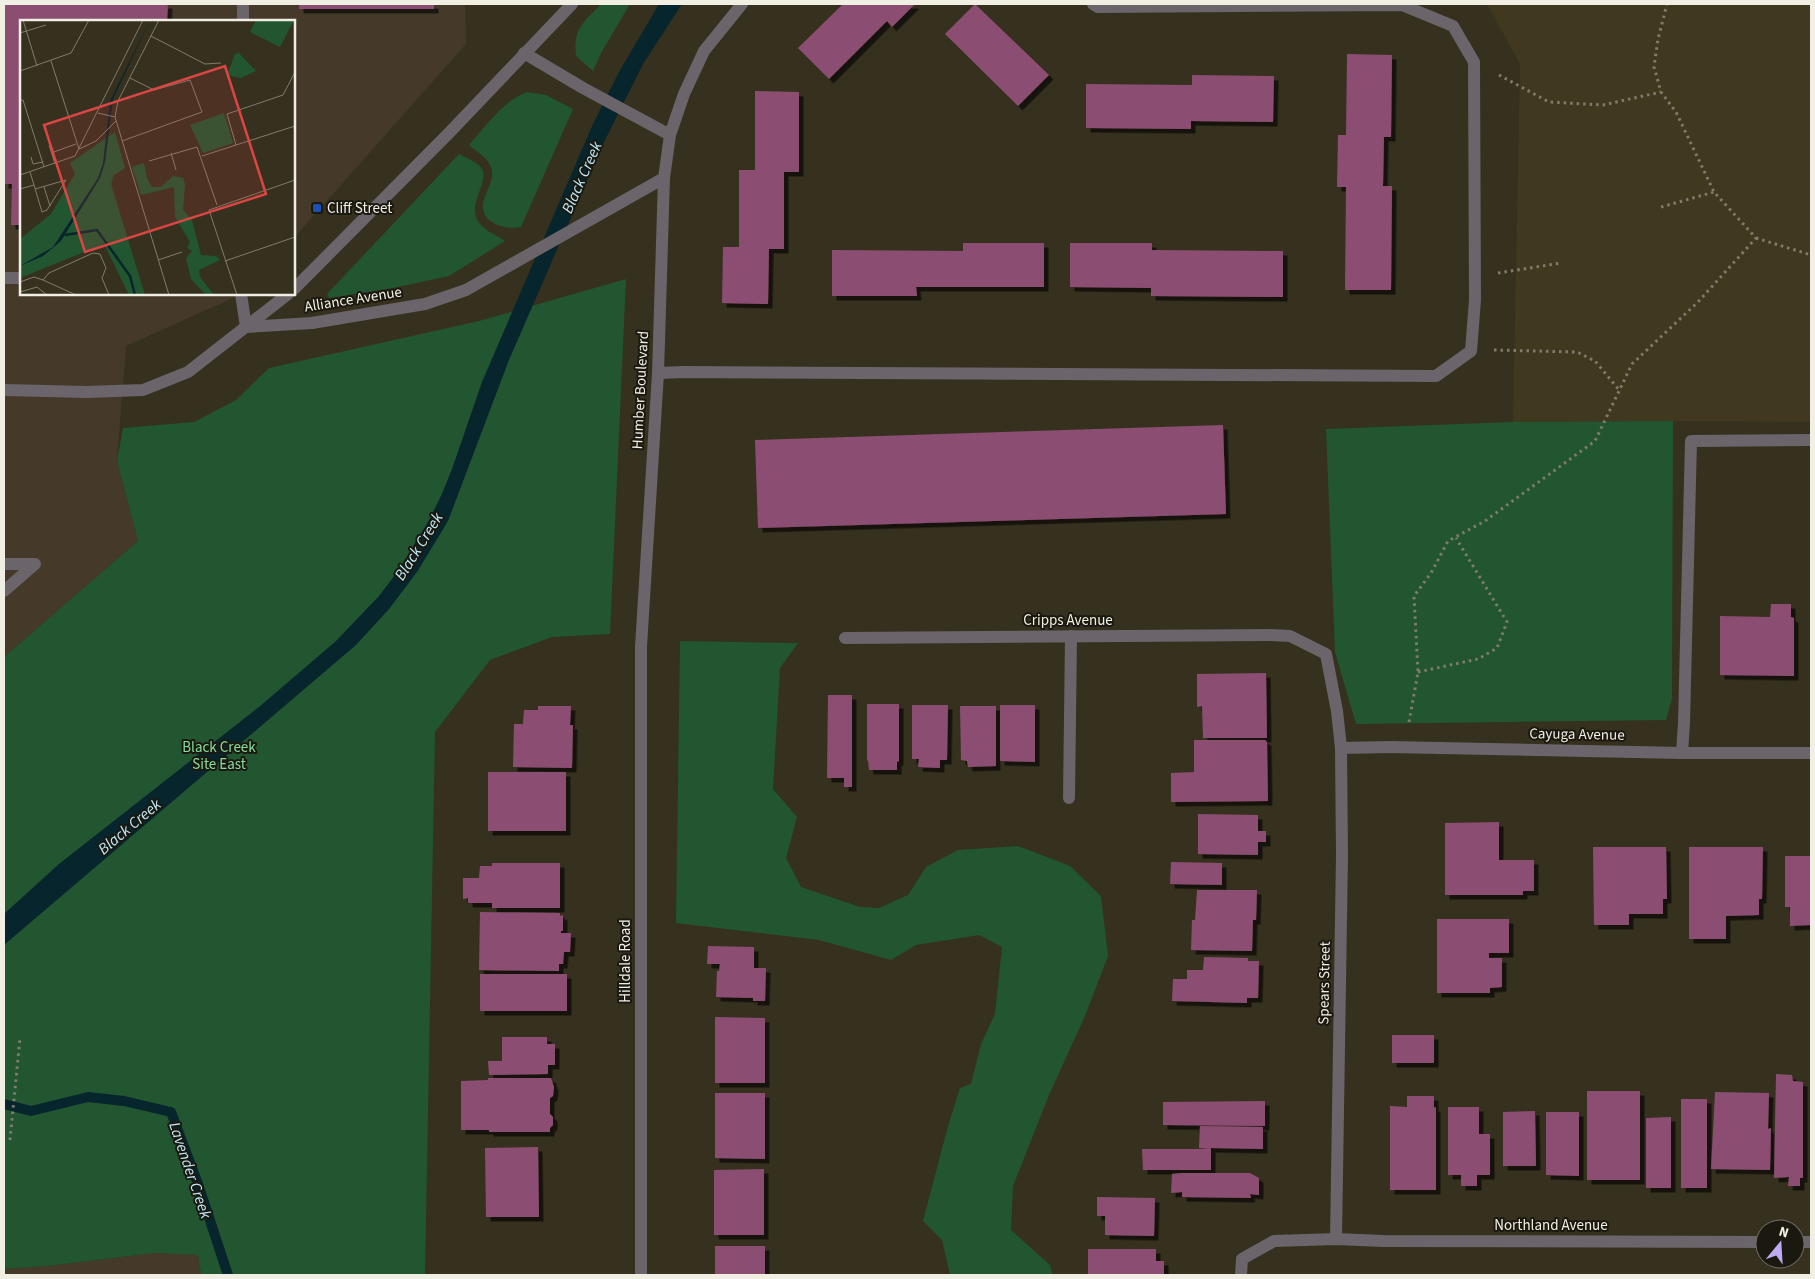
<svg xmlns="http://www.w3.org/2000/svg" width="1815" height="1279" font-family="'Source Sans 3',sans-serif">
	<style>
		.industrial { fill: #453a2a }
		.built { fill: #403920 }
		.green { fill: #215631 }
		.water { fill: #07252d }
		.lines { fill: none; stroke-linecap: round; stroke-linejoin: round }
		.stream { stroke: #07252d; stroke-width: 10 }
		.building { fill: #8b4e71; filter: url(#shadow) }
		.path { stroke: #807b6c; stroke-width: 3; stroke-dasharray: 2.5 4; stroke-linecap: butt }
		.service { stroke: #6b646b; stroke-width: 12 }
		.minor { stroke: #6b646b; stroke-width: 12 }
		.tertiary { stroke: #6b646b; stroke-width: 12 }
		.transit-dot { fill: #1a4fb4; stroke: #1b1810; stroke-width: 2 }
		.labels { text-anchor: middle; stroke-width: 4; stroke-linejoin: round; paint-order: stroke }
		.poi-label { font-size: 15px; fill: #f1eee3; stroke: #1b1810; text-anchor: start }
		.street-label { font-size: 15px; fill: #f1eee3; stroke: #1b1810 }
		.park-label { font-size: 15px; fill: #85dc9c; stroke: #1b1810 }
		.water-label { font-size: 16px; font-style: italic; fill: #bfebf9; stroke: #1b1810 }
		.inset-river { fill: none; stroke: #07252d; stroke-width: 2.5 }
		.inset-road { fill: none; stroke: #817c6d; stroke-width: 1 }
		.view { fill: #da4644; fill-opacity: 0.15; stroke: #da4644; stroke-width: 2.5 }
		.inset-edge { fill: none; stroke: #f1eee3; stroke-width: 2.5 }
	</style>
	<defs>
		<filter id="shadow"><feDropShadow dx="4.5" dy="4.5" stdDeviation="0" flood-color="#0009"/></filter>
	</defs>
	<rect width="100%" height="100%" fill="#36301e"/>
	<!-- industrial -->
	<path class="industrial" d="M4 4H465L466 44 294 238V21H21V294H242L126 346 117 461 138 541 4 657Z
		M155 1253 198 1255 201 1275H4V1269L48 1266Z"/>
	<!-- built -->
	<path class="built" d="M1487 4H1811V422L1673 421 1513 422 1520 64Z"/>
	<!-- green -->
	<path class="green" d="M601 4H630L601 53 593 71 576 56C573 28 584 22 601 4Z
		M527 92 546 95 573 109 521 227C507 230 481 224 483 204 485 190 498 178 489 163 485 156 474 150 469 145 486 126 503 101 527 92Z
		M459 154C466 158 478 162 482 169 489 181 470 201 476 217 480 229 495 234 505 241L449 276 393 288 329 298 327 294Z
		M626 279 610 634 552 637 490 660 435 732 425 1275H201L198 1255 155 1253 48 1266 4 1269V657L138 541 117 461 123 428 194 422 236 400 269 368 479 321Z
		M1673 421 1672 699 1666 720 1356 724 1335 652 1326 429 1513 422Z
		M680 641 798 643 780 668 773 789 797 817 786 858 801 887 860 907 879 908 908 895 926 867 958 850 1018 846 1070 866 1101 896 1108 956 1085 1016 1049 1095 1013 1186 1011 1230 1050 1265 1053 1275H950L942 1240 923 1221 948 1126 960 1088 971 1084 981 1044 995 1014 1002 947 979 935 916 945 891 960 819 940 676 923Z"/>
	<!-- water -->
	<path class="water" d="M659 4H682L643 64 603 144 509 360 448 521 417 572 389 609 356 645 4 945V914L59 864 259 707 336 641 379 596 398 571 428 522 441 496 452 469 482 382 593 124 619 72Z"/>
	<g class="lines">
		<!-- stream -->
		<path class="stream" d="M4 1104 31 1111 88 1097 124 1101 171 1112 198 1184 228 1275"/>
	</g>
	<!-- building -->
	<path class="building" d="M4 4H168L167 21H21V225H11L12 184H4Z
		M299 4H434V9H299Z
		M843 4H915L892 27 887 21 829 79 798 48Z
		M975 4 1049 75 1018 106 945 34Z
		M1347 54 1392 55 1391 137H1384L1383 186H1392L1391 290H1345L1346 187H1337L1338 135H1346Z
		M1192 75 1274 76 1273 122 1191 121V129L1086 128V84L1192 85Z
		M755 91 799 92V172H784V249H769L768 304 722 303 723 247H739V170H755Z
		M963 243H1044V287H916L917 296H832V250L963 251Z
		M1070 243H1152V250L1283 251V297L1151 296V288L1070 287Z
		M1223 425 1226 514 758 528 755 440Z
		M1771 604H1791V617L1794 618V676L1720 675V616L1770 617Z
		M1266 673 1267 738H1203L1202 706 1197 707V674Z
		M828 695H852V787H844V778H827Z
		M867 704H899V761L897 762V770H869L868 761 867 760Z
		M912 705H948L947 760H940V768L918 767 919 759H912Z
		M1000 705H1035V762L1000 761Z
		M538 706H571L570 725H573L572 768 513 767 514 724H523L524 710H538Z
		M960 706H996V766L968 767 967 761 961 760Z
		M1194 740H1265L1267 742 1268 801 1171 802V773L1194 772Z
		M488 772H566V831H488Z
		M1198 814 1258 815V831H1266V842H1258V855L1198 854Z
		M1499 822V860H1534V891H1523V895H1445V823Z
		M1593 847H1666L1667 899H1663V914H1629V925H1594Z
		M1689 847H1763L1762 899H1759V915L1726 916V939H1689Z
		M1785 856H1811V925L1790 926V907H1785Z
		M1171 862 1222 863V885L1170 884Z
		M492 863H560V908H492V903H468V898L463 899V878H479L480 866H492Z
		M1197 890H1257L1256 920H1253L1252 951 1191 950 1192 920H1195Z
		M480 912 560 913V916L563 915V931H561V933H571L570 952H564L563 964H559V971L479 970Z
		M1437 919H1509V953H1489V958H1502V987L1490 988V993H1437Z
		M708 946 754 947V968H766L765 1001H753V998L716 997 717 971H719L720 964H707Z
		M1204 957 1248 958V961H1259L1258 998H1247V1003L1172 1001 1173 979H1187V970H1203Z
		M480 974H567V1011H480Z
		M715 1017 765 1018V1083H715Z
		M1392 1035H1434V1063H1392Z
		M502 1037H547V1044H555V1065H548V1074L489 1075 488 1061H502Z
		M1776 1074 1792 1075 1793 1081 1803 1082V1178H1800V1186H1788L1789 1177 1774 1178Z
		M488 1078H551L554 1087 553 1096 550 1098V1114L553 1117V1125L550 1128V1132H489V1130H461V1081L488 1080Z
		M1587 1091H1640V1180H1587Z
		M1715 1092 1769 1093 1768 1129 1771 1128 1770 1170 1711 1169Z
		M715 1093H765V1159L715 1158Z
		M1407 1096H1434V1108L1436 1107V1190H1390V1106L1407 1107Z
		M1681 1099H1707V1188H1681Z
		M1265 1101V1126L1163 1125V1102Z
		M1448 1107H1479V1134H1490V1175H1477V1186H1461V1175H1448Z
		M1535 1111 1536 1166H1503V1112Z
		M1546 1112H1579V1176L1546 1175Z
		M1671 1117V1188H1646V1118Z
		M1200 1126 1263 1127V1149L1211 1148V1170H1143L1142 1149H1209L1199 1148Z
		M538 1147 539 1217H486L485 1148Z
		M764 1169V1235H714V1170Z
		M1182 1173H1250L1259 1178V1195L1250 1194 1251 1198 1182 1197V1192L1171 1193 1172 1174Z
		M1097 1197 1155 1198 1154 1236 1105 1235V1216H1097Z
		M715 1246H765V1275H715Z
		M1088 1249H1156V1261H1164V1275H1088Z"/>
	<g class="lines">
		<!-- path -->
		<path class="path" d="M1499 75 1549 102 1603 105 1661 92
			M1661 207 1714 192
			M1756 238 1811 255
			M1498 273 1561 263
			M1494 350 1577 352 1595 361 1620 391
			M1418 672 1478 659 1497 648 1507 622 1456 538
			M1409 722 1418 672 1414 596 1431 573 1448 541 1485 521 1595 441 1632 364 1698 302 1756 238 1714 192 1676 112 1661 92 1654 67 1658 39 1667 4
			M10 1140 20 1038"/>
		<!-- service -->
		<path class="service" d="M4 278H21
			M658 373 684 372 1436 376 1471 351 1475 300 1474 62 1453 26 1402 5 1098 7 1093 4
			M4 564H35L4 591
			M1682 753 1684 723 1691 441 1811 440
			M1069 798 1071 636"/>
		<!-- minor -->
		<path class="minor" d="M243 21V4
			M524 53 583 88 670 135
			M241 294 246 327 312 323 425 304 466 290 664 178
			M845 638 1270 635 1290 636 1326 654 1337 711 1341 748 1342 855 1336 1239
			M1341 748 1391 747 1682 753H1811
			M1795 1242H1811
			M641 1275V647L658 373 664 178 670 135 684 94 704 51 742 4
			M1241 1275 1242 1259 1274 1241 1336 1239 1383 1241 1765 1242"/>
		<!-- tertiary -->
		<path class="tertiary" d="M294 289 448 134 572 4
			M4 390 87 392 143 390 188 372 288 294"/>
	</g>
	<!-- markers -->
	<rect class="transit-dot" x="312" y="203" width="10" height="10" rx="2.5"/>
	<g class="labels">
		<!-- poi labels -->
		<g class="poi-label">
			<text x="327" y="213">Cliff Street</text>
		</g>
		<!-- street labels -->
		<g class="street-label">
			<text transform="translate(353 299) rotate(-9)" y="5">Alliance Avenue</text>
			<text transform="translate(640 390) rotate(-87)" y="5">Humber Boulevard</text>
			<text x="1068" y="625">Cripps Avenue</text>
			<text transform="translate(1577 734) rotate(1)" y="5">Cayuga Avenue</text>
			<text transform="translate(625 961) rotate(-90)" y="5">Hilldale Road</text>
			<text transform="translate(1324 983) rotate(-89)" y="5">Spears Street</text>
			<text x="1551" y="1230">Northland Avenue</text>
		</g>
		<!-- park labels -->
		<g class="park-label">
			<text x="219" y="752">Black Creek<tspan x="219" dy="17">Site East</tspan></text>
		</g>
		<!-- water labels -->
		<g class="water-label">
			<text transform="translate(581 177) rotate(-66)" y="6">Black Creek</text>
			<text transform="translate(418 546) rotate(-58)" y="6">Black Creek</text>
			<text transform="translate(129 826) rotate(-40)" y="6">Black Creek</text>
			<text transform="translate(191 1170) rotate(71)" y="6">Lavender Creek</text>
		</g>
	</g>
	<!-- overview -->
	<g transform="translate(20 20)">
		<rect width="275" height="275" fill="#36301e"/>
		<path d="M236 0H274L260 27 230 12ZM219 33 236 51 221 58 207 55 215 34ZM204 93 213 123 183 133 170 105ZM95 112 105 148 94 155 91 164 125 275H109L84 224 0 258V219L31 194 55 154 50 143ZM124 143 127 158 132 167H141L153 156 163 158 165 164 163 190 172 200 181 235 196 236 200 240 179 250 180 257 194 275H186L171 259 166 238 172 231 167 228 170 222 155 197 154 167 121 175 112 147Z" fill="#215631"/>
		<path d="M130 0 93 79 85 142 80 158 41 221 23 236 0 246 33 227 78 158 83 143 90 81Z" fill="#07252d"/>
		<path class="inset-river" d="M45 215 77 210 110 256 115 275"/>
		<path class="inset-road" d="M3 0 17 46M139 0 98 81 95 97 149 275M0 13 26 5M131 16 185 44 201 43M31 41 59 129M0 51 51 33 69 0M0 81 3 80 24 147M78 93 95 97M102 121 182 92 170 60 134 70 110 58M29 125 35 144M216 125 207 94 263 75 275 52M59 129 76 121 96 101M31 133 56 124M151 133 156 150M182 136 275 106M11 137 13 144 23 142M129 141 177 127 197 185M0 155 55 136 123 0M14 165 22 192 27 190 46 160 15 169M24 167 30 186M0 169 14 165 10 152M138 240 162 232M205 241 275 217M23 260 56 275M0 262 14 257 23 260 29 253 73 233 80 234 86 248 82 258 89 275M0 272 17 267 27 275M217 275 189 190 275 160"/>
		<path class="view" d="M205 46 246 174 65 232 24 105Z"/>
		<rect width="275" height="275" class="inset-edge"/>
	</g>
	<!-- border -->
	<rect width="1815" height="1279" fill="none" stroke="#f1eee3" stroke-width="10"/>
	<!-- north arrow -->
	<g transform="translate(1780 1244) rotate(18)"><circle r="24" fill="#1b1810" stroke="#716e64"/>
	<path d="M0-4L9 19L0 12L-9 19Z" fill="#bea9f4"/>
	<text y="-8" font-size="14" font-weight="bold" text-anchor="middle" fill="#f1eee3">N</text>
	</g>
</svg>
